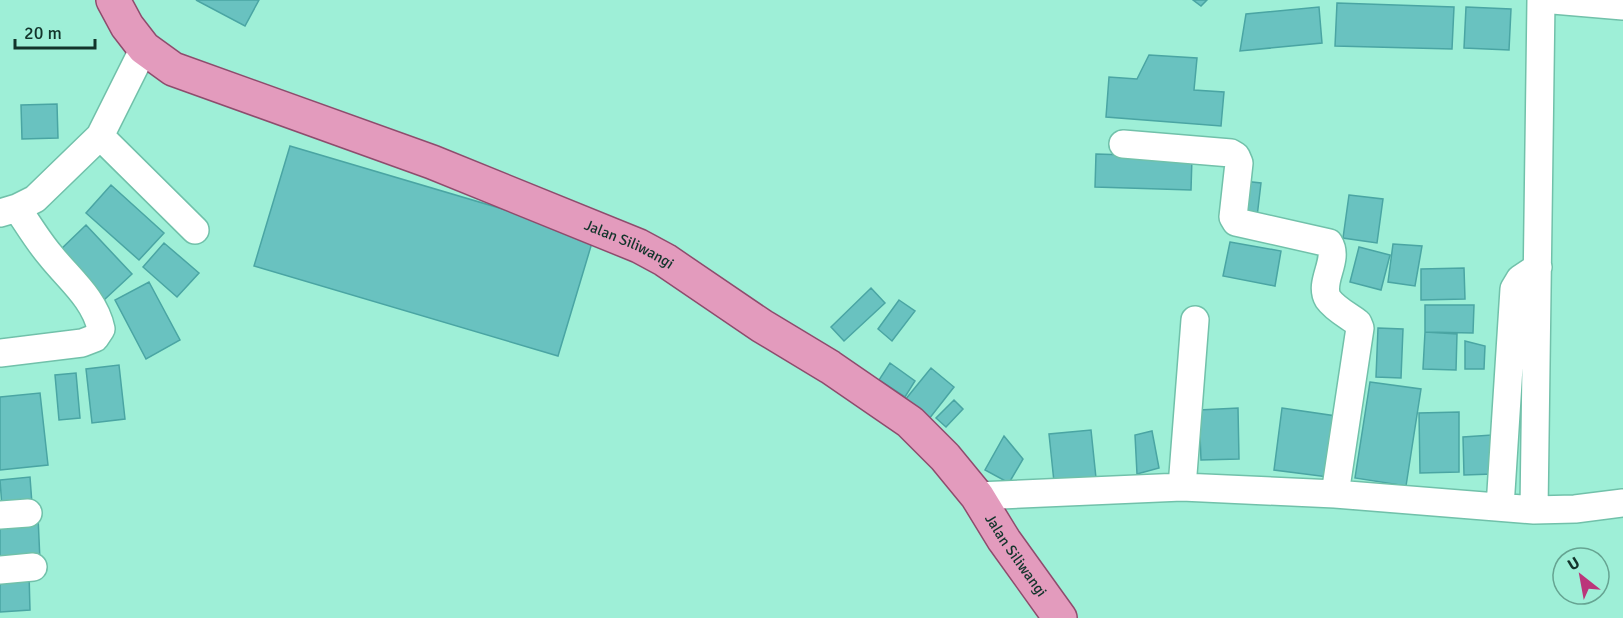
<svg xmlns="http://www.w3.org/2000/svg" width="1623" height="618" font-family="Signika,sans-serif">
	<style>
		.building { fill: #69c2c0; stroke: #4aa5a3; stroke-width: 1.5 }
		.lines { fill: none; stroke-linecap: round; stroke-linejoin: round }
		.minor-casing { stroke: #71c1aa; stroke-width: 30 }
		.major-casing { stroke: #8e4c6d; stroke-width: 36 }
		.minor { stroke: #fff; stroke-width: 27 }
		.major { stroke: #e39bbd; stroke-width: 33 }
		.labels { text-anchor: middle; stroke-width: 4.5; stroke-linejoin: round; paint-order: stroke }
		.street-label { font-size: 15px; fill: #12342b; stroke: #9eefd7 }
	</style>
	<rect width="100%" height="100%" fill="#9eefd7"/>
	<!-- building -->
	<path class="building" d="M196 0H259L245 26Z
		M1193 0H1207L1201 6Z
		M1337 3 1454 7 1452 49 1335 46Z
		M1319 7 1322 43 1240 51 1246 14Z
		M1466 7 1511 9 1509 50 1464 48Z
		M1149 55 1197 58 1194 90 1224 92 1221 126 1106 117 1109 77 1137 79Z
		M57 104 58 138 22 139 21 105Z
		M290 146 594 236 558 356 254 266Z
		M1096 154 1192 157 1191 190 1095 187Z
		M1243 181 1261 183 1257 217 1240 215Z
		M111 185 164 233 139 260 86 213Z
		M1349 195 1383 199 1377 243 1343 238Z
		M86 225 132 274 104 300 58 252Z
		M1230 242 1281 251 1275 286 1223 276Z
		M164 243 199 273 177 297 143 267Z
		M1393 244 1422 246 1415 286 1388 282Z
		M1359 247 1390 255 1381 290 1350 282Z
		M1464 268 1465 299 1421 300V269Z
		M149 282 180 340 146 359 115 300Z
		M871 288 885 303 844 341 831 327Z
		M899 300 915 311 892 341 878 329Z
		M1425 305H1474L1473 333 1425 332Z
		M1378 328 1403 329 1401 378 1376 377Z
		M1425 332 1457 334 1456 370 1423 369Z
		M1465 341 1485 346 1484 369H1465Z
		M890 363 915 381 905 397 879 380Z
		M119 365 125 419 92 423 86 369Z
		M931 368 954 387 929 419 905 400Z
		M76 373 80 418 59 420 55 375Z
		M1370 382 1421 389 1406 486 1355 478Z
		M40 393 48 465 0 470V397Z
		M954 400 963 409 946 427 936 418Z
		M1238 408 1239 459 1201 460 1199 410Z
		M1282 408 1336 416 1328 477 1274 470Z
		M1459 412V472L1420 473 1419 413Z
		M1091 430 1096 478 1054 482 1049 434Z
		M1152 431 1159 468 1137 474 1135 435Z
		M1492 435 1493 474 1464 475 1463 437Z
		M1004 436 1023 459 1009 483 985 470Z
		M30 477 32 504 2 507 0 480Z
		M38 516 40 561 0 563V518Z
		M29 573 30 610 0 612V574Z"/>
	<g class="lines">
		<defs>
			<path id="minor" d="M1553 0 1623 6
				M100 136 195 230
				M1123 144 1231 153 1236 156 1239 163 1233 217 1236 222 1329 243C1340 260 1318 282 1328 299 1335 309 1349 316 1358 323L1360 328 1335 494
				M0 213 17 208 35 199 100 136 144 48
				M0 353 82 343 95 338 101 329C95 299 68 278 50 255 38 241 28 224 17 208
				M1182 487 1195 320
				M977 496 1182 487 1335 494 1534 510 1575 509 1623 503
				M1500 507 1514 289 1520 279 1538 267
				M1534 510 1541 0
				M0 515 28 513
				M0 570 33 567"/>
			<g id="major">
				<path id="s1" d="M113 0 127 26 144 48 173 69 432 162 639 246 665 260 762 326 830 367 910 422 945 457 977 496 1004 540 1060 618"/>
			</g>
		</defs>
		<!-- minor casing -->
		<use href="#minor" class="minor-casing"/>
		<!-- major casing -->
		<use href="#major" class="major-casing"/>
		<!-- minor -->
		<use href="#minor" class="minor"/>
		<!-- major -->
		<use href="#major" class="major"/>
	</g>
	<g class="labels">
		<!-- street labels -->
		<g class="street-label">
			<text dy="5" stroke="none"><textPath href="#s1" startOffset="582">Jalan Siliwangi</textPath></text>
			<text dy="5" stroke="none"><textPath href="#s1" startOffset="1086">Jalan Siliwangi</textPath></text>
		</g>
	</g>
	<!-- north arrow -->
	<g transform="translate(1581 576) rotate(329)"><circle r="28" fill="#9eefd7" stroke="#66a492" stroke-width="1.5"/>
	<path d="M0-4.5L10 22L0 15L-10 22Z" fill="#bb367a"/>
	<text y="-9" font-size="16" font-weight="bold" text-anchor="middle" fill="#12342b">U</text>
	</g>
	<!-- scale -->
	<path d="M15 39v9h80v-9" fill="none" stroke="#12342b" stroke-width="3"/>
	<text x="24" y="39" font-size="18" fill="#12342b" stroke="#9eefd7" stroke-width="4.5" paint-order="stroke">20 m</text>
</svg>
